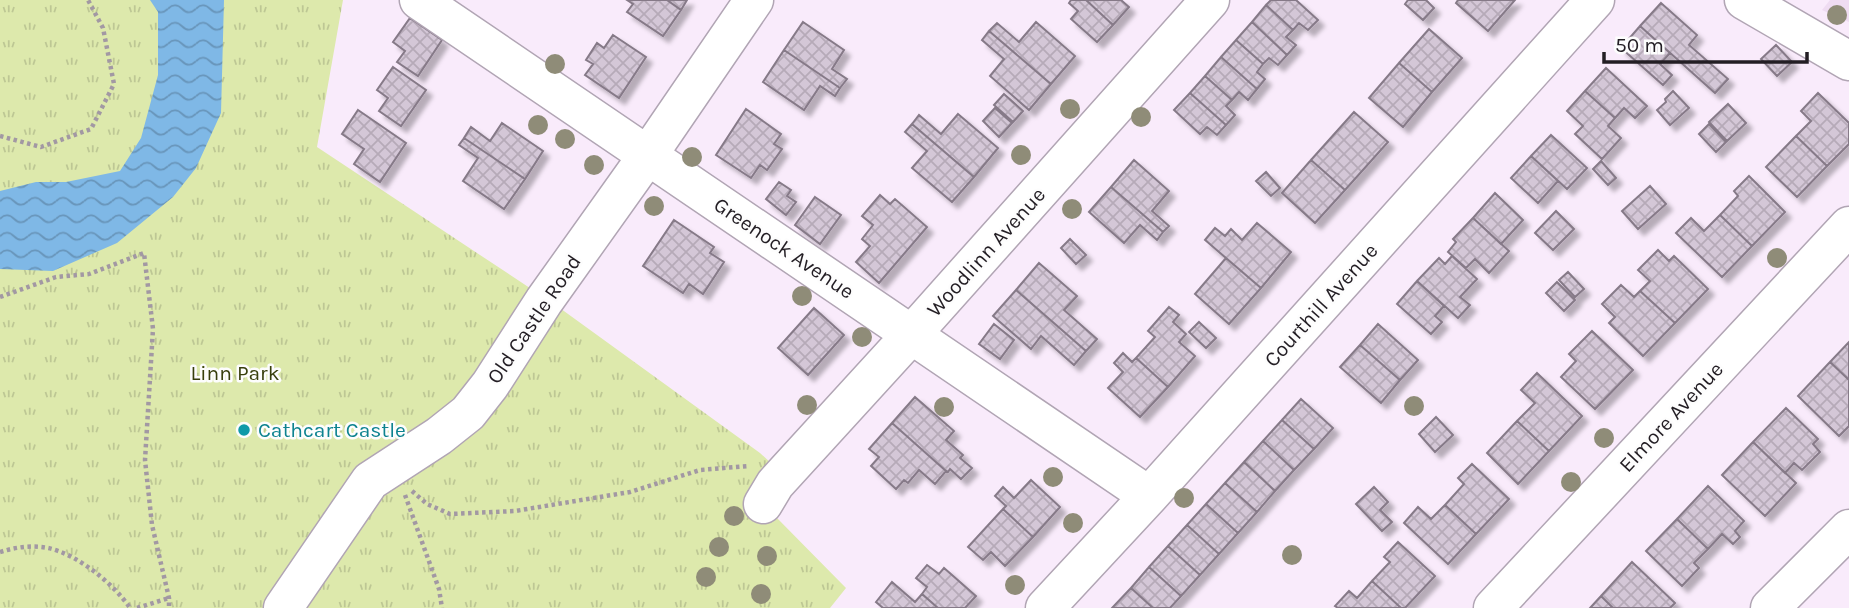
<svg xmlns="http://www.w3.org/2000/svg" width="1849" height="608" font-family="Karla,sans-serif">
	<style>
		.built { fill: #efdcf2 }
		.park { fill: url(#park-tufts) }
		.water { fill: url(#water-waves) }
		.building { fill: url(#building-cross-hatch); stroke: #867a88; stroke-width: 2; filter: url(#shadow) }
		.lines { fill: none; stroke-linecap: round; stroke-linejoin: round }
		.minor-casing { stroke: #b1a5b4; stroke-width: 41 }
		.path { stroke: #a298a3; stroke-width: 4.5; stroke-dasharray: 3.5 3.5; stroke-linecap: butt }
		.minor { stroke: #fff; stroke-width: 38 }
		.tree { fill: #8f8c78 }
		.culture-dot { fill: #0f9aa8; stroke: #fdfdfd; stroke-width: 2.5 }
		.labels { text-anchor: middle; stroke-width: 5; stroke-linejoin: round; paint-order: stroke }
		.street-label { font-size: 21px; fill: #231e24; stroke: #fdfdfd }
		.park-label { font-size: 21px; fill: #383f0c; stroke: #fdfdfd }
		.culture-label { font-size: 21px; fill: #0d838f; stroke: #fdfdfd; text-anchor: start }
	</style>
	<defs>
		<pattern id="park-tufts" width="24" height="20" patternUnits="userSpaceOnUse" patternTransform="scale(1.75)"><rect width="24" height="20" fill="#dde9ac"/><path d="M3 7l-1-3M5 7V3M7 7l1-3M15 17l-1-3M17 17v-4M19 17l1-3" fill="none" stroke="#bdc794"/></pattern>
		<pattern id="water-waves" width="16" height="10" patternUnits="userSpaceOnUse" patternTransform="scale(1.75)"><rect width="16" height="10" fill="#7fb8e6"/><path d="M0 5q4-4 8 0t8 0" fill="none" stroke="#6895ba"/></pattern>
		<pattern id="building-cross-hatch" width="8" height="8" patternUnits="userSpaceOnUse" patternTransform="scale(1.75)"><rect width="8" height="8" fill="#d4c7d7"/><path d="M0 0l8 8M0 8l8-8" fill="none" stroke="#b6aab8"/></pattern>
		<filter id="shadow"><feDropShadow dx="6" dy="6" stdDeviation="2" flood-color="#0004"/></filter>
	</defs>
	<rect width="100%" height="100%" fill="#f9ebfb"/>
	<!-- built -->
	<path class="built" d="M1830 0H1849V22L1822 10Z"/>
	<!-- park -->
	<path class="park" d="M0 0H343L317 147 557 306 760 453 796 486 776 517 846 588 830 608H0Z"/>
	<!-- water -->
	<path class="water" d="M150 0H224L221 113 196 168 173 197 117 243 53 271 0 269V191L36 182H66L120 171 141 138 158 75V12Z"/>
	<!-- building -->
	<path class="building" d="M627 0H667L681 10 663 36 627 12 633 4Z
		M667 0H687L681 10Z
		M1071 0H1086L1113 25 1097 42 1071 19 1078 11 1069 3Z
		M1086 0H1121L1129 7 1113 25Z
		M1271 0H1296L1318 20 1308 30 1299 23 1293 30 1266 5Z
		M1408 0H1426L1434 8 1423 20 1405 4Z
		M1458 0H1515L1488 31 1456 3Z
		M1661 3 1697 35 1689 45 1728 79 1715 93 1640 26Z
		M1266 5 1293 30 1286 37 1296 45 1287 55 1252 22Z
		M410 18 442 40 418 76 397 62 405 51 393 42Z
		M803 22 844 50 832 69 847 79 840 88 784 50Z
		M1036 22 1075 56 1051 84 989 31 997 23 1019 42Z
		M1252 22 1287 55 1278 65 1269 58 1263 64 1236 40Z
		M1640 26 1670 53 1660 64 1672 75 1663 85 1621 48Z
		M1429 29 1462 58 1432 92 1399 63Z
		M989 31 1051 84 1029 110 990 76 1004 59 982 40Z
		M613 35 646 57 619 98 585 75 593 64 586 60 597 43 604 48Z
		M1236 40 1263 64 1257 72 1265 79 1257 89 1221 57Z
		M1776 45 1792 62 1777 76 1761 59Z
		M784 50 840 88 835 96 820 86 804 110 763 82Z
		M1221 57 1257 89 1248 100 1239 92 1232 100 1205 76Z
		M1399 63 1432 92 1403 127 1369 98Z
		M393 67 426 90 401 126 379 111 388 98 377 90Z
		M1606 68 1647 106 1635 118 1624 108 1615 118 1585 91Z
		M1205 76 1232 100 1226 106 1235 115 1226 125 1190 93Z
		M1585 91 1615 118 1608 126 1621 138 1602 159 1575 134 1583 126 1567 111Z
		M1673 91 1689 108 1670 125 1657 110 1666 102 1665 99Z
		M1190 93 1226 125 1217 135 1207 127 1200 134 1174 110Z
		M1818 93 1849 123V144L1827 166 1796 136 1811 121 1801 111Z
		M1004 94 1023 111 1013 122 994 105Z
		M1728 104 1746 123 1727 141 1709 122Z
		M995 108 1012 123 999 137 983 121Z
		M746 109 781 134 774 144 782 149 767 170 760 165 751 178 716 155Z
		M358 110 406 143 380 182 354 164 364 149 342 134Z
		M1354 112 1388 142 1345 190 1311 160Z
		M958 114 998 148 974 177 912 124 919 115 941 134Z
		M502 123 543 151 525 179 464 138 471 127 490 141Z
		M912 124 974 177 952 202 912 168 927 151 905 132Z
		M1709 124 1726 142 1716 152 1699 134Z
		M1551 135 1587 168 1567 189 1531 156Z
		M1796 136 1827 166 1797 197 1766 167Z
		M464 138 525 179 504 209 463 181 478 158 459 145Z
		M1531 156 1558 181 1538 203 1511 178Z
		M1134 160 1169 191 1152 211 1169 226 1163 232 1111 187Z
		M1311 160 1345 190 1315 223 1282 193Z
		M1601 161 1616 178 1608 185 1593 169Z
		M1266 172 1280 188 1271 196 1256 181Z
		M1749 176 1785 212 1752 246 1720 215 1738 196 1734 191Z
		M779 182 791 190 787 196 796 202 786 215 766 199Z
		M1650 186 1666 204 1638 229 1622 211Z
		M1111 187 1163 232 1157 240 1140 225 1124 243 1089 212Z
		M1495 193 1523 220 1501 244 1473 218Z
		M880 195 890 204 895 199 927 227 879 283 856 262 870 246 862 239 873 225 862 216Z
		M815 197 841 215 820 244 795 225Z
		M1556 211 1574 229 1553 250 1535 233Z
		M1720 215 1752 246 1722 277 1676 233 1691 218 1704 231Z
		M1473 218 1509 251 1489 273 1475 259 1466 268 1448 252 1456 242 1453 239Z
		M674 220 714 247 710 253 724 262 703 294 689 284 683 293 643 266Z
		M1257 223 1291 252 1261 288 1205 240 1215 228 1225 236 1231 229 1242 240Z
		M1070 239 1086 255 1076 264 1061 248Z
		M1658 250 1669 261 1674 256 1708 289 1675 323 1640 291 1650 281 1638 270Z
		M1452 256 1477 279 1460 297 1470 305 1458 318 1417 281 1439 258 1445 264Z
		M1226 258 1261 288 1229 324 1195 294Z
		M1039 263 1077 296 1064 310 1097 339 1086 351 1016 290Z
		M1568 272 1584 289 1575 297 1559 280Z
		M1417 281 1444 306 1435 316 1442 322 1431 334 1397 304Z
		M1557 282 1575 300 1564 311 1546 293Z
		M1621 285 1634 297 1640 291 1675 323 1643 356 1609 323 1615 317 1602 304Z
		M1016 290 1086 351 1074 365 1041 336 1031 349 993 316Z
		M1169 307 1179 315 1173 322 1186 334 1179 342 1195 356 1168 387 1136 358 1155 337 1148 331Z
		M814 308 844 335 808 375 778 348Z
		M1199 322 1216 338 1206 348 1189 332Z
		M994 324 1014 340 1000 359 979 344Z
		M1378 324 1418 360 1400 380 1360 345Z
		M1592 331 1633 370 1595 409 1561 377 1576 361 1569 354Z
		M1849 342V380L1830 362Z
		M1360 345 1400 380 1381 403 1340 367Z
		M1123 353 1132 362 1136 358 1168 387 1140 417 1108 388 1123 372 1114 363Z
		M1830 362 1849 380V426L1839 436 1798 396Z
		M1537 373 1582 416 1549 451 1517 421 1535 403 1521 390Z
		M915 397 954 431 946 440 963 455 960 458 972 468 961 479 950 469 948 472 946 471 892 423Z
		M1301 399 1333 428 1314 449 1282 420Z
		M1786 408 1818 439 1813 444 1820 452 1802 470 1794 463 1785 473 1753 442Z
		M1436 417 1453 435 1435 452 1419 434Z
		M1282 420 1314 449 1294 470 1263 441Z
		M1517 421 1549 451 1518 484 1487 453Z
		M892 423 946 471 935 484 919 470 908 483 904 480 896 489 871 466 879 457 869 449Z
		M1263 441 1294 470 1275 491 1244 462Z
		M1753 442 1796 483 1765 516 1722 475Z
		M1244 462 1275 491 1257 512 1225 483Z
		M1472 464 1509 499 1476 534 1445 505 1464 484 1458 478Z
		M1031 480 1060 507 1033 537 1003 509 1006 506 995 496 1003 487 1014 498Z
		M1225 483 1257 512 1238 533 1206 504Z
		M1708 486 1744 521 1735 531 1740 537 1733 544 1722 534 1708 549 1677 519Z
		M1374 487 1388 502 1380 510 1392 522 1382 531 1356 504Z
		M1206 504 1238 533 1219 554 1187 525Z
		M1445 505 1476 534 1448 564 1404 523 1418 507 1431 519Z
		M1003 509 1033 537 1005 566 991 552 983 560 968 547Z
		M1677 519 1708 549 1694 563 1699 568 1682 586 1646 551Z
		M1187 525 1219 554 1200 575 1168 546Z
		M1398 542 1435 576 1405 608H1401L1372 581 1390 562 1384 557Z
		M1168 546 1200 575 1181 596 1149 567Z
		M1632 562 1675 603 1670 608H1613L1601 596Z
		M927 565 939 574 944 568 976 596 965 608H938L922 594 927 587 916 578Z
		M1149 567 1181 596 1170 608H1153L1131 588Z
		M1372 581 1401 608H1338L1335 606 1349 591 1357 598Z
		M892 582 915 602 922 594 938 608H883L876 602Z
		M1131 588 1153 608H1112Z
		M1601 596 1613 608H1590Z"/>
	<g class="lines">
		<defs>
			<path id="minor" d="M419 0 1149 496
				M1744 0 1849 61
				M763 504 775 484 912 334 1210 0
				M283 608 370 481 439 436 468 413 490 385 544 301 648 155 754 0
				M1045 608 1149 496 1595 0
				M1493 608 1849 226
				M1770 608 1849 529"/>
		</defs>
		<!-- minor casing -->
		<use href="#minor" class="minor-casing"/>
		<!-- path -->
		<path class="path" d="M0 136 41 147 91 129 114 84 103 28 88 0
			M0 297 56 277 89 274 144 253 153 329 145 460 152 525 169 598V608
			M412 491 427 504 450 514 515 511 630 492 700 470 748 466
			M405 495 439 589 442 608
			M0 552C16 547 32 545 48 548 77 554 114 584 130 608
			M137 608 169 598"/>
		<!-- minor -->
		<use href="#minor" class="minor"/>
	</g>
	<!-- trees -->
	<g class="tree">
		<circle cx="1837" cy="15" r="10"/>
		<circle cx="555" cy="64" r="10"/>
		<circle cx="1070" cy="109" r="10"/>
		<circle cx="1141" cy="117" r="10"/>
		<circle cx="538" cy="125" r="10"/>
		<circle cx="565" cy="139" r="10"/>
		<circle cx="1021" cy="155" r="10"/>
		<circle cx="692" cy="157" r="10"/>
		<circle cx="594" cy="165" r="10"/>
		<circle cx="654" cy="206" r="10"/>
		<circle cx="1072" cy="209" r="10"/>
		<circle cx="1777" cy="258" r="10"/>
		<circle cx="802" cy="296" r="10"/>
		<circle cx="862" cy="337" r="10"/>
		<circle cx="807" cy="405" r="10"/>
		<circle cx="1414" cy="406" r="10"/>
		<circle cx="944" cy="407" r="10"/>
		<circle cx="1604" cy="438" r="10"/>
		<circle cx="1053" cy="477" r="10"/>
		<circle cx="1571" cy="482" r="10"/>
		<circle cx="1184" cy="498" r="10"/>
		<circle cx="734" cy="516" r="10"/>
		<circle cx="1073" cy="523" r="10"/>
		<circle cx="719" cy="547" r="10"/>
		<circle cx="1292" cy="555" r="10"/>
		<circle cx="767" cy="556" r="10"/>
		<circle cx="706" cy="577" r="10"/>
		<circle cx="1015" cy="585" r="10"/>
		<circle cx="761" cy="594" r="10"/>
	</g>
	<!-- markers -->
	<circle class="culture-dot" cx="244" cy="430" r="7"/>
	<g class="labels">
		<!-- street labels -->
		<g class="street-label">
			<text transform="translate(784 248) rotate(34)" y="7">Greenock Avenue</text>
			<text transform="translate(986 252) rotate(-48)" y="7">Woodlinn Avenue</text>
			<text transform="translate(1321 305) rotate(-48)" y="7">Courthill Avenue</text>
			<text transform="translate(534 319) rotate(-56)" y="7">Old Castle Road</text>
			<text transform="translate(1671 417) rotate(-47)" y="7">Elmore Avenue</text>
		</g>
		<!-- park labels -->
		<g class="park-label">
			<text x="235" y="380">Linn Park</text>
		</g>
		<!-- culture labels -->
		<g class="culture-label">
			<text x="258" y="437">Cathcart Castle</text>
		</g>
	</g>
	<!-- scale -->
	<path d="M1604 52v10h203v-10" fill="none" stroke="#231e24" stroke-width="3.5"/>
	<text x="1615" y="52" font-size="21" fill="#231e24" stroke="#fdfdfd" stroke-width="5" paint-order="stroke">50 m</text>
</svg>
